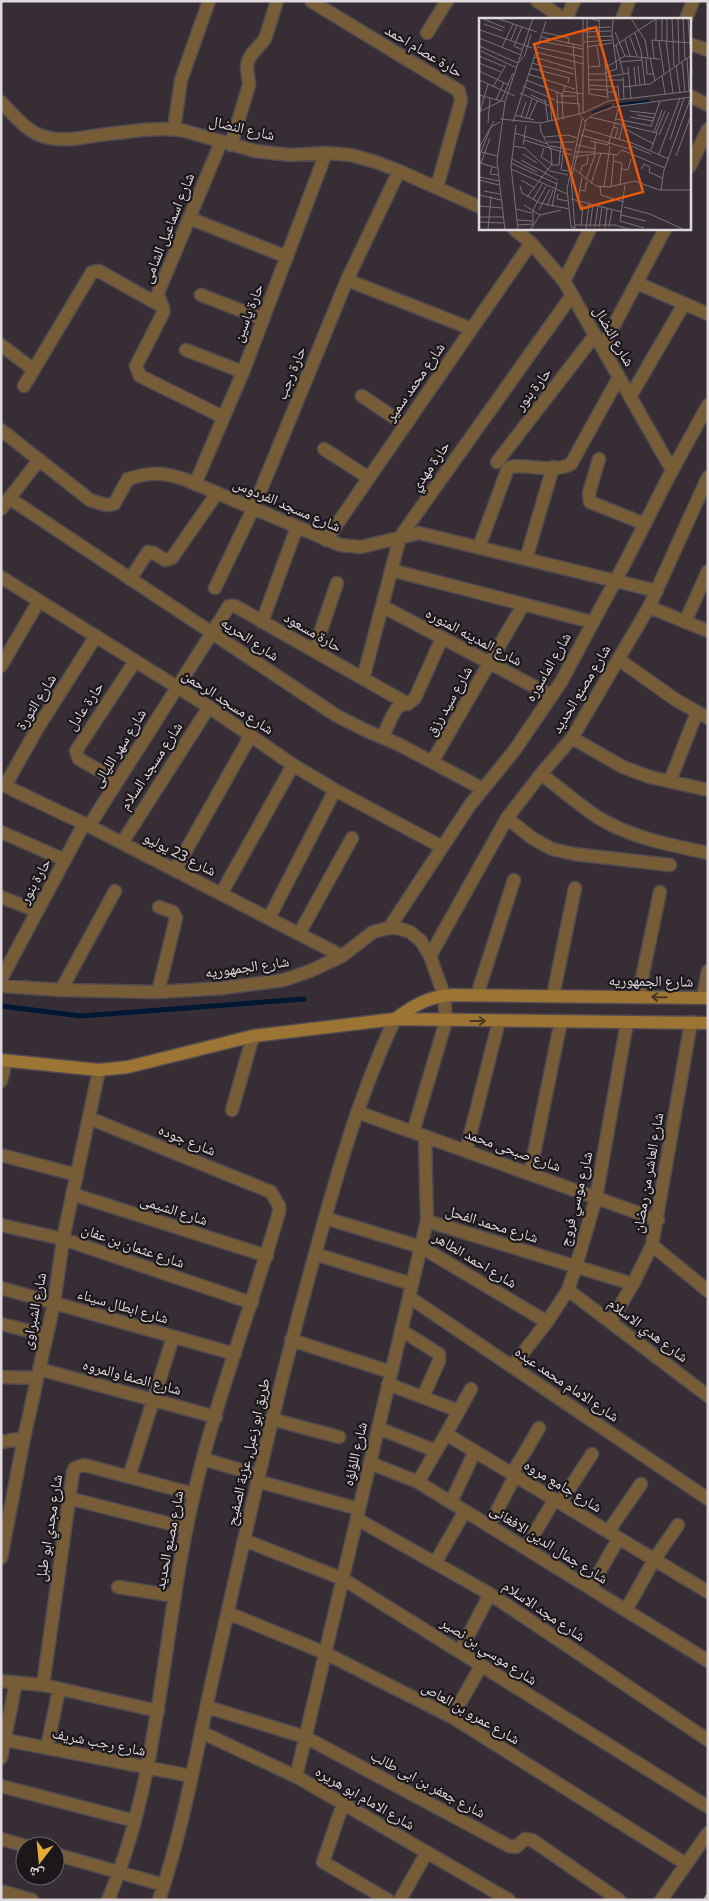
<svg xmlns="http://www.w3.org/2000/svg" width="709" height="1901" font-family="Commissioner,'Noto Naskh Arabic',sans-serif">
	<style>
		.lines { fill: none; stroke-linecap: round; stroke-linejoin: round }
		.stream { stroke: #001833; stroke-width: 5 }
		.minor-casing { stroke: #514950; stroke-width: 15 }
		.secondary-casing { stroke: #514950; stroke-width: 15 }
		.minor { stroke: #765d37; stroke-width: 12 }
		.secondary { stroke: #9c7534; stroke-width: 12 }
		.rail { stroke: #999198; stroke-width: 4; stroke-dasharray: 8 4; stroke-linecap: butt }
		.oneway { stroke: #483823 }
		.labels { text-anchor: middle; stroke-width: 4.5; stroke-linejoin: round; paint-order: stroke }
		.street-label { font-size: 15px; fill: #e0dadf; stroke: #1b171a }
		.inset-river { fill: none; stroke: #001833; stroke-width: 2.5 }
		.inset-road { fill: none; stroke: #7a7279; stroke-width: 1 }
		.view { fill: #e8590c; fill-opacity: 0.15; stroke: #e8590c; stroke-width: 2.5 }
		.inset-edge { fill: none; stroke: #e0dadf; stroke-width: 2.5 }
	</style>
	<rect width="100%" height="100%" fill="#362d35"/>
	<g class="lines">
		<!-- stream -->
		<path class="stream" d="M1 1006 81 1016 304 999"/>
		<defs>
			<path id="minor" d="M311 1 459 91 461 101 437 187
				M537 1 564 19
				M566 19 574 1
				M622 19 629 1
				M686 19 693 1
				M427 33 447 1
				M690 44 708 50
				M690 96 708 105
				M1 102C11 112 22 126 35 133 57 144 78 138 100 135 126 132 160 126 185 131L255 151 290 155 326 153 351 155 376 162 399 171 480 207
				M174 129 181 80 209 1
				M221 142 158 293C158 301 165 304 163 313L136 366 140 376 223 417
				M231 145 249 85 247 67 248 61 252 54 265 39 277 1
				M690 166 708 129
				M189 218 287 257
				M514 229 531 243 564 281 672 470
				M347 280 472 329
				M564 281 590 229
				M637 283 708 314
				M201 295 263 319
				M1 345 34 370
				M602 348 665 229
				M186 350 243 372
				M24 386 92 272 99 271 163 307
				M362 396 405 425
				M630 397 684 304
				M1 430 90 500 106 505 114 504 128 479C151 472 162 472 184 479L340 545 361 547 419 533 657 591
				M324 449 369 478
				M599 459 589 493 590 502 645 524
				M497 462 595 335
				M195 484 243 372 326 153
				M9 498 337 716 367 731 398 744 483 789
				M1 509 39 460
				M326 540 531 243
				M479 547 508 468C520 462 553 474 571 464L619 377
				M526 559 553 467
				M391 570 592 622
				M1 577 209 707 293 765 335 790 442 847
				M130 579 148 552 154 553 165 560 172 558 217 493
				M215 588 253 509 347 280 399 171
				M382 606 552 696
				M649 607 708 631
				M262 622 297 527
				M685 622 708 571
				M314 651 337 583
				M618 659 676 700 708 718
				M1 666 39 601
				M363 679 400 537 572 295
				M383 737C387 728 391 715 398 707 403 702 408 706 415 698L442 638
				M572 738 623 767 650 777 708 790
				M432 762 523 605
				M541 774C560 788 579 805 599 818 632 838 670 845 708 853
				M118 781 79 759 76 751 135 661
				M670 781 697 712
				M1 784 89 826 342 956
				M5 786 37 729 96 636
				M507 818 532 838 552 849 574 854 670 865
				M89 826 229 606H235L408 704
				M1 832 65 860
				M122 843 209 707
				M175 870 251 735
				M221 894 293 765
				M1 897 37 911
				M269 918 335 790
				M389 928 470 805 514 751 561 682 627 559 668 478 708 405
				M299 934 352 838
				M430 956 507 818 541 774 572 738 649 607 708 477
				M1 979 84 824
				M1 986 61 990 158 992 223 988 284 980 310 971 342 956 373 932 389 928H398L410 932 421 941 430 956 444 995 446 1021 413 1132
				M61 990 115 891
				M158 992 176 918 173 912 159 907
				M477 995 514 880
				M553 996 575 888
				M638 997 660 892
				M703 997 708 971
				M1 1081 6 1061
				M232 1110 253 1036
				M357 1112 658 1220
				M89 1118 271 1192 279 1206V1212C252 1306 216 1399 194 1494 162 1627 162 1773 108 1900
				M466 1151 499 1021
				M1 1155 77 1175
				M530 1173 561 1021
				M72 1194 267 1256
				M325 1218 421 1247 547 1322
				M427 1221 633 1284
				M1 1225 63 1239 252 1303
				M652 1245 708 1291
				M315 1254 412 1284
				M1 1288 235 1354
				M568 1290 708 1396
				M409 1297 708 1499
				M611 1321 633 1284 652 1245 691 1022
				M1 1324 47 1335
				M401 1330 439 1354V1361L423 1397
				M291 1340 391 1372
				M512 1367 547 1322 568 1290 576 1266 596 1198 627 1022
				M39 1369 216 1417
				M1 1377 37 1378
				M388 1384 459 1411
				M471 1389 446 1434 708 1592
				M271 1419 339 1437
				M378 1428 436 1451
				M1 1442 24 1438
				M203 1459 258 1475
				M370 1463 418 1482 708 1661
				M512 1474 539 1428
				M129 1477 173 1337
				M257 1481 359 1509
				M418 1482 446 1434
				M68 1498 187 1528
				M451 1502 475 1451
				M560 1503 592 1454
				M357 1519 490 1594 708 1740
				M489 1526 515 1476
				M608 1532 641 1484
				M244 1540 343 1579 708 1807
				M526 1548 554 1500
				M1 1558 24 1438 54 1303 63 1239 99 1070
				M435 1563 465 1511
				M118 1587 175 1596
				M590 1588 619 1538
				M626 1610 654 1560 678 1525
				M228 1613 325 1653 452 1717 686 1864
				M460 1651 490 1594
				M1 1681 43 1685 158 1711
				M43 1685 73 1472 75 1468 84 1465 194 1494
				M207 1707 305 1737 509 1846 516 1847 525 1839 532 1840 619 1900
				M452 1717 481 1666
				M201 1732 299 1778 509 1900
				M1 1739 191 1776
				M47 1748 59 1689
				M1 1758 16 1682
				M296 1777 427 1221 425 1136
				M1 1786 135 1821
				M343 1804 323 1862 388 1900
				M1 1839 26 1846
				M55 1854 164 1885
				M1 1891 32 1900
				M159 1900C183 1829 196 1754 212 1681 244 1540 275 1398 314 1258 336 1177 359 1095 395 1019
				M400 1900 427 1852
				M661 1900 708 1833"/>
			<path id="secondary" d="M395 1019C413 1006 429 996 452 995L708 998
				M1 1060 99 1070 128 1067 253 1036 395 1019 708 1023"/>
		</defs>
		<!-- minor casing -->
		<use href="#minor" class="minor-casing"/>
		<!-- secondary casing -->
		<use href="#secondary" class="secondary-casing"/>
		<!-- minor -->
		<use href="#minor" class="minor"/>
		<!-- secondary -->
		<use href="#secondary" class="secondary"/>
		<!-- rail -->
		<path class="rail" d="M705 1900 708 1895"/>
	</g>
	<!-- one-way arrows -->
	<defs><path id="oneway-shaft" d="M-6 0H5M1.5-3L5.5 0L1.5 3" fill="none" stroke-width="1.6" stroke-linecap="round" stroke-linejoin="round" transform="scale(1.25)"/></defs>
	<g class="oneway">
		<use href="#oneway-shaft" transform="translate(659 997) rotate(-179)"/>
		<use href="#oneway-shaft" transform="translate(478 1021)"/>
	</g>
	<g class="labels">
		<!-- street labels -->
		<g class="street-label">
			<text transform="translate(424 51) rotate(31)" y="5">حارة عصام احمد</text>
			<text transform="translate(242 128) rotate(13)" y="5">شارع النضال</text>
			<text transform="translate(168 228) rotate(-68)" y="5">شارع اسماعيل الشامى</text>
			<text transform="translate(248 313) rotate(-69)" y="5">حارة ياسين</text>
			<text transform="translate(614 336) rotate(60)" y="5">شارع النضال</text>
			<text transform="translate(291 373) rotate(-68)" y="5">حارة رجب</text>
			<text transform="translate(415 382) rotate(-55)" y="5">شارع محمد سمير</text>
			<text transform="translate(533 389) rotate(-52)" y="5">حارة بنور</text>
			<text transform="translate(430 466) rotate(-55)" y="5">حارة مهدي</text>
			<text transform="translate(287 505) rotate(23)" y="5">شارع مسجد الفردوس</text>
			<text transform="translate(313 632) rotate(30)" y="5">حارة مسعود</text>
			<text transform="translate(474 637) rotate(28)" y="5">شارع المدينه المنوره</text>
			<text transform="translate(250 639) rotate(34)" y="5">شارع الحريه</text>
			<text transform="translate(548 667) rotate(-60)" y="5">شارع الماسوره</text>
			<text transform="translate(581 689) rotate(-59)" y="5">شارع مصنع الحديد</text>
			<text transform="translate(449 701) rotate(-60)" y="5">شارع سيد رزق</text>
			<text transform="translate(36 702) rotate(-58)" y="5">شارع الثورة</text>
			<text transform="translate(228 702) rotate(33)" y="5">شارع مسجد الرحمن</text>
			<text transform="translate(85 706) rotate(-56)" y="5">حارة عادل</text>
			<text transform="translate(119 748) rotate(-58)" y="5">شارع سهر الليالى</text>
			<text transform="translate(151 766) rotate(-57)" y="5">شارع مسجد السلام</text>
			<text transform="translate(180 854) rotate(27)" y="5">شارع 23 يوليو</text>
			<text transform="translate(35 881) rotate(-61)" y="5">حارة بنور</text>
			<text transform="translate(247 967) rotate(-8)" y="5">شارع الجمهوريه</text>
			<text transform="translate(651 981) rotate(1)" y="5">شارع الجمهوريه</text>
			<text transform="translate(187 1140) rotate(22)" y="5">شارع جوده</text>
			<text transform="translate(513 1150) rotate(20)" y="5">شارع صبحى محمد</text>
			<text transform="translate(648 1173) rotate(-80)" y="5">شارع العاشر من رمضان</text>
			<text transform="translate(576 1199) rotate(-76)" y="5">شارع موسي فروج</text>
			<text transform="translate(174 1210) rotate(18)" y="5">شارع الشيمى</text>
			<text transform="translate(492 1224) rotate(17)" y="5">شارع محمد الفحل</text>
			<text transform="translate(133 1246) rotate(19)" y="5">شارع عثمان بن عفان</text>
			<text transform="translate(475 1260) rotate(31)" y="5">شارع احمد الطاهر</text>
			<text transform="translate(123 1306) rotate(16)" y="5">شارع ابطال سيناء</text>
			<text transform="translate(34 1311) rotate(-79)" y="5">شارع الشبراوى</text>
			<text transform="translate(648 1330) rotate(37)" y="5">شارع هدي الاسلام</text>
			<text transform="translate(132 1377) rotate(15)" y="5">شارع الصفا والمروه</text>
			<text transform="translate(567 1384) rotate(34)" y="5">شارع الامام محمد عبده</text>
			<text transform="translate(248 1452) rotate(-77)" y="5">طريق ابو زعبل, عزبة الصفيح</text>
			<text transform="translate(355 1454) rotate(-77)" y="5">شارع اللؤلؤه</text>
			<text transform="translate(563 1486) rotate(31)" y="5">شارع جامع مروه</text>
			<text transform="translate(49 1528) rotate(-81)" y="5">شارع مجدي ابو طبل</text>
			<text transform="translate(169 1540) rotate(-79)" y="5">شارع مصنع الحديد</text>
			<text transform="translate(549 1544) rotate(32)" y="5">شارع جمال الدين الافغانى</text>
			<text transform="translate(544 1611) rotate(34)" y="5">شارع مجد الاسلام</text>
			<text transform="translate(489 1651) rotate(33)" y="5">شارع موسي بن نصير</text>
			<text transform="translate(471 1713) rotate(30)" y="5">شارع عمرو بن العاص</text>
			<text transform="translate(99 1742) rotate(11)" y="5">شارع رجب شريف</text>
			<text transform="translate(428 1784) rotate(28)" y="5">شارع جعفر بن ابى طالب</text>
			<text transform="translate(365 1798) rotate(30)" y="5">شارع الامام ابو هريره</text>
		</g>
	</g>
	<!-- overview -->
	<g transform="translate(479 18)">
		<rect width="212" height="212" fill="#362d35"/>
		<path class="inset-river" d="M136 87 170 83M113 95 132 87"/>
		<path class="inset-road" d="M2 0 26 10M17 0 58 14M104 0V95M177 0V23M183 0V23M188 0V24M193 0 195 48M199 0 200 45M204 0 206 42M209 0 213 55M120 1 121 28M153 2 166 22 169 39M120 3 109 0 108 3 110 76 128 79M5 6 24 13M43 9 35 28 44 32M107 10 132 9M1 12 53 30M63 14 90 20 89 26M105 14 132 13M136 14 146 38M156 15 162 33 166 67M62 19 103 28M107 19 133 18M151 19 158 38M0 20 42 37M32 22 38 7M146 22 151 38M60 23 104 31M180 23 185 56M187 23 194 75M105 24 133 22M94 27 99 86M137 27 144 55M0 28 39 45 46 37 52 16M23 29 34 6M58 29 104 39M108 29 133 25M134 29 178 0M2 33 38 50M125 33 129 81M56 34 105 46M0 38 26 49M55 39 95 51M167 39 168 56H175M171 40 176 63M175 40 173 22 213 25M208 40 210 73M203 43 206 74M141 44 163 42M0 45 22 54M53 45 95 56M197 47 201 74M159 48 161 67M110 49 121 48 118 29M149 49 152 80M155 49 157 68M51 50 90 60 89 65M126 50 146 38 181 41M0 53 30 67M126 55 138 51 133 15 134 2M49 56 96 71M110 56H127M183 57 186 76M127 59 150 55M144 59 145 81M0 62 36 78M47 62 83 76M110 62H144M110 67 139 69M139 67 140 82M44 68 76 82M14 69 27 47M144 69 171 66 213 37M110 71 128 72M84 73 105 76M78 74 79 102M128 74H137V82M41 75 71 88M0 77 26 84 18 143 26 212M52 77 67 84M81 78H97M66 81 69 104M17 82 25 64M71 83 73 103M26 84 54 0M77 84 101 86M100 86V96L106 103 115 96 134 89 213 79M1 93 9 66M151 93 177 96M0 94 22 83 34 55M36 97 55 102M158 97 175 100M42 99 47 84M111 99 178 115 172 132M151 99 174 103M47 100 53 81M21 101 62 105 104 95 129 83 213 73M50 101 58 83M84 101 83 78 86 68M137 101 172 108M136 103 140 88M34 104 67 3M9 105 11 80M37 107 32 148 39 212M134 109 139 110 136 120M172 109 181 83M105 111 153 125 190 141M148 112 175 126M175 114 183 92M36 115 69 126M177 115 186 93M102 117 151 131M180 117 190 94M65 119 89 117 98 120M140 121 144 106M45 122 93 137M191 122 205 80M111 123 129 127 136 104M69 124H96M44 127 47 108M99 127 116 131M34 128 46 130 71 153 89 157M71 128 94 132M152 128 172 136M0 130 15 103M65 130 62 139 73 146M3 134 18 138M97 134H116M44 136 58 145M84 136 82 152 90 153M180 136 201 80M197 138 213 95M0 139 12 109 21 104M95 139 121 135 138 137 143 132 186 150M33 141 58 154M42 142 79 162M134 143 143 145 141 167M1 145 18 150M2 145 11 120M32 145 78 166M73 147H80L82 123M13 149 11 156 19 157M94 150 117 168 130 169 156 163 180 172H213M32 151 88 176M142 151 149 152 152 141M162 151 165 146 171 149 170 154 183 160M101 156 103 148 108 146 109 138M0 159 20 163M0 162 20 167M42 162 56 170M107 162 116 137V124M112 166 122 135M146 167 141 203 165 210M41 168 43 175 61 185 90 191M121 168 122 177 145 184M125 169 131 128M132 169 135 137M100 172 106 173 108 163M182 172 185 152 212 79M5 173 21 176M79 176 78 181 89 183M0 177 22 182M48 179 73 146 72 132 62 114 61 106M92 181 143 194M54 182 63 166M99 182 103 159M45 187 61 197M0 188 23 190M68 188 74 172M73 189 78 164M145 189 171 196 206 212M37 191 53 195M60 192 71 171M142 197 167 203M0 199H24M38 202 54 203M0 204 25 205M39 207 54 206M95 207H136L153 212M102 208 104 187M54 209V192L67 168M111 209 114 186M116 209 119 187M120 209 123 189M130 209 133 191M96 210 92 209 88 171 103 101M96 210 92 161 107 103M126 210 128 190M9 212 12 178M51 212 61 197 82 192M107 212 110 185"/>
		<path class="view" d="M117 9 164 174 102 191 55 26Z"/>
		<rect width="212" height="212" class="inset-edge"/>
	</g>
	<!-- border -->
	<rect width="709" height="1901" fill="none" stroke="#e0dadf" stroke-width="5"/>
	<!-- north arrow -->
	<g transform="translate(40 1861) rotate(196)"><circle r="24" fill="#1b171a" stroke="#6a6569"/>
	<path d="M0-4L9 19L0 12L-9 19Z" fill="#e5ad35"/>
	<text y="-8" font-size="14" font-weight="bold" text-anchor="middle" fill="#e0dadf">ش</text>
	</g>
</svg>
